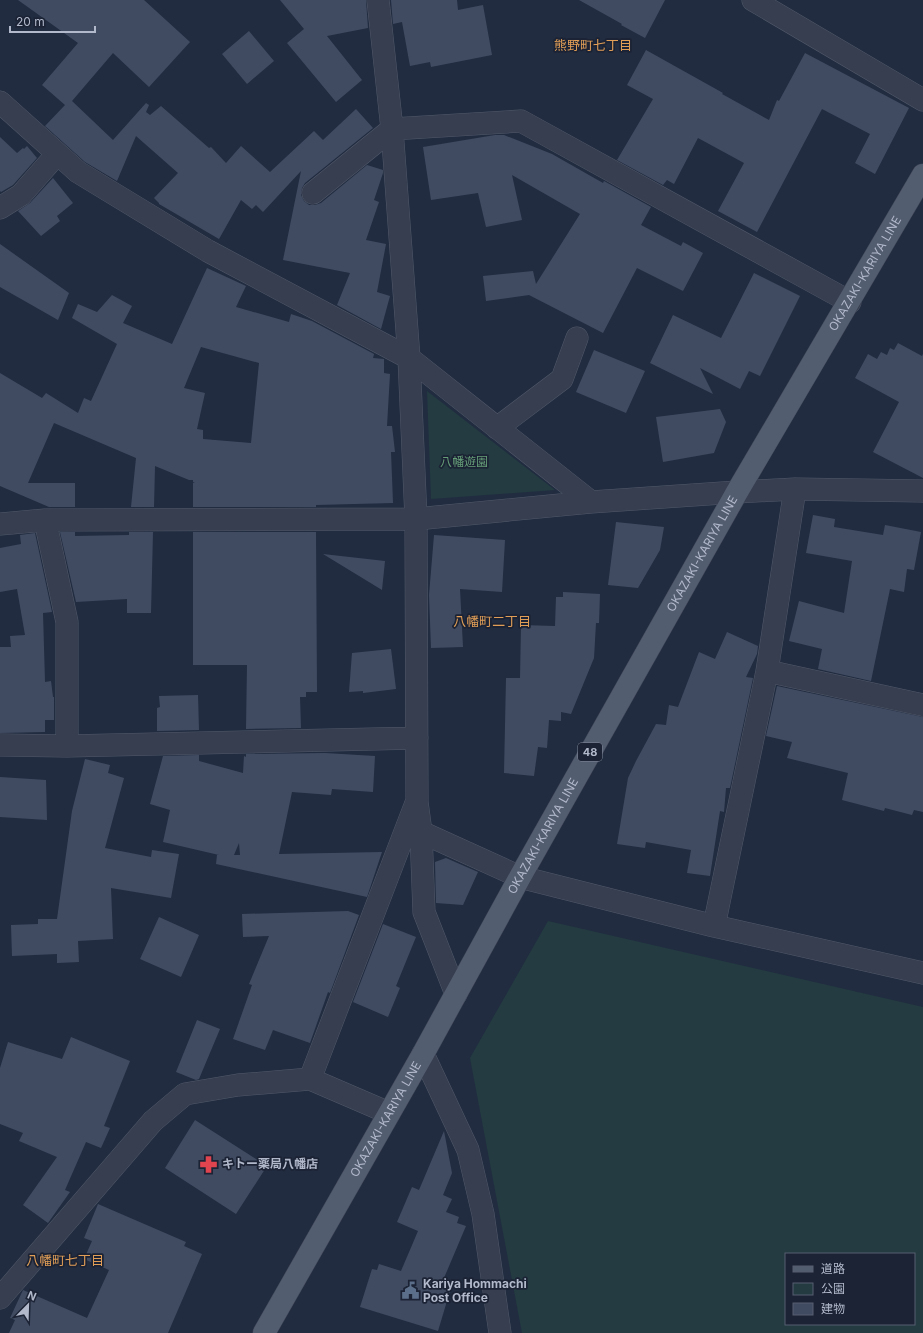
<svg xmlns="http://www.w3.org/2000/svg" width="923" height="1333" font-family="Inter,'Noto Sans JP',sans-serif">
	<style>
		.green { fill: #233b41; fill-rule: evenodd }
		.building { fill: #404b62; fill-rule: evenodd }
		.lines { fill: none; stroke-linecap: round; stroke-linejoin: round }
		.minor-casing { stroke: #51596a; stroke-width: 23 }
		.major-casing { stroke: #3f4758; stroke-width: 23 }
		.minor { stroke: #363e4f; stroke-width: 22 }
		.major { stroke: #535d70; stroke-width: 22 }
		.labels { text-anchor: middle; stroke-width: 3.5; stroke-linejoin: round; paint-order: stroke }
		.shield { fill: #1b2334; stroke: #848c9e; stroke-width: 1 }
		.shield-label { font-size: 11px; font-weight: bold; fill: #b1b9cb }
		.street-label { font-size: 12px; fill: #b1b9cb; stroke: #1b2334 }
		.park-label { font-size: 12px; fill: #669e78; stroke: #1b2334 }
		.poi-label { font-size: 12px; font-weight: bold; fill: #b1b9cb; stroke: #1b2334; text-anchor: start }
		.neighbourhood-label { font-size: 13px; fill: #e09e57; stroke: #1b2334 }
	</style>
	<rect width="100%" height="100%" fill="#212c40"/>
	<!-- green -->
	<path class="green" d="M427 391 555 490 431 499Z
		M548 921 923 1007V1333H522L470 1058ZM786 1254H914V1324H786Z"/>
	<!-- building -->
	<path class="building" d="M18 0H144L190 42 149 87 113 53 72 101 113 140 146 103 149 105 146 112 150 115 161 106 209 148 211 147 226 163 241 146 270 172 314 131 323 140 356 109 373 128 305 183 302 188 301 195 304 201 309 205H315L321 203 367 165 383 170V173L374 200 379 202 366 240 386 244 377 292 390 296 381 329 337 305 350 273 283 260 301 171 263 212 256 205 252 209 241 200 219 239 159 204V203L154 198 178 173 136 136 117 181 85 162 45 126 65 105 42 85 78 43Z
		M280 0H366L368 28 327 36 362 80 336 102 287 43 304 29Z
		M391 0H457L458 10 483 5 492 55 431 67 430 62 410 66 402 22 393 24Z
		M579 0H665L645 38 621 25 622 24Z
		M249 31 274 61 247 84 222 54Z
		M646 50 723 93 722 94 769 120 777 100 779 101 805 53 909 108 875 174 855 163 870 134 822 109 757 232 718 211 744 163 698 138 674 184 667 180 663 185 617 160 653 99 627 85Z
		M495 135H504L552 154 603 183 604 181 651 207 641 225 681 246 683 242 703 253 683 291 637 268 603 333 529 295 486 301 483 276 533 271 536 284 580 214 512 175 522 220 486 227 478 193 431 200 423 147Z
		M0 137 17 153 23 148 24 149 27 146 37 158 13 185 1 192 0 191Z
		M53 178 73 203 57 216 60 221 41 236 18 211 30 203Z
		M0 244 69 293 58 320 0 287Z
		M207 268 246 286 236 307 289 322 291 314 312 321 374 354 373 358 384 359V373L390 374 387 426H392L395 452H391L393 503 316 505V507H193V483H195L193 482V480H189L155 466 154 507H131L136 458 54 423 28 483H75V507H49L0 486V373L42 398 46 393 78 413 84 398 91 401 117 344 72 318 78 304 97 312 112 295 132 306 123 323 172 344ZM201 347 259 363 251 443 203 439V430L197 429 205 393 184 388Z
		M754 273 800 296 760 376 749 371 740 389 700 368 713 394 650 363 673 315 721 338Z
		M898 343 922 356 923 354V478L873 452 899 402 855 378 868 354 877 359 881 352 887 355 890 348 894 350Z
		M594 350 645 371 626 413 576 392Z
		M720 409 726 422 714 453 663 462 656 417Z
		M813 515 835 519 834 527 883 535 885 525 921 532 914 570 907 569 904 592 890 589 889 594 871 681 818 669 822 649 789 641 799 601 844 613 852 561 806 553Z
		M616 522 664 527 660 550 638 588 608 585Z
		M60 532H75V536L129 535V532H153L151 613H127V599L76 602Z
		M193 532H316L317 692H306V697H300L301 728 246 729 247 665H193Z
		M35 533 52 612 43 613 45 682 51 681 53 697H54V720H45V732L0 733V647H11L10 636 25 635 17 589 0 592V548L21 544 20 535Z
		M434 535 505 540 502 592 460 589 463 647 431 648 429 595Z
		M323 554 385 561 382 590Z
		M563 592 600 594 599 623H596L594 658 571 714 561 712V721L549 720 547 748 538 747 534 776 504 773 506 678H520L521 625 555 626 556 597H563Z
		M727 632 758 646 757 654 746 677 753 678 730 788H726L724 812 720 811 710 876 687 873 691 850 646 842 645 848 617 844 628 778 636 761 656 724 666 725 669 705 678 707 699 652 715 659Z
		M391 649 396 689 363 693V691L349 692 352 653Z
		M777 686 923 717V812L914 810 912 815 885 808 884 811 842 800 848 773 787 758 792 742 766 736Z
		M198 695 199 730 157 731V708L160 707 159 696Z
		M325 753 375 756 373 792 332 789 331 795 292 792 279 854 382 852 367 897 216 864 217 855H219L163 842 170 810 150 804 163 756 199 755V761L243 773 244 756 246 757V754ZM239 843 240 855H234Z
		M85 759 110 765 108 773 124 778 105 848 151 857 152 850 179 854 171 898 111 888 113 939 78 941 79 962 57 963V954L12 956 11 925 38 924V919H57L72 811Z
		M0 777 46 780 47 820 0 817Z
		M446 858 478 872 463 905 436 903 435 862Z
		M348 911 359 915 330 993 328 992 310 1043 273 1030 265 1050 233 1039 252 985 249 984 269 936 243 937 242 914Z
		M159 917 199 935 181 977 140 959Z
		M383 924 416 937 396 986 400 988 388 1017 353 1002Z
		M197 1020 220 1029 199 1079 196 1080 176 1072Z
		M71 1037 130 1061 104 1126 110 1128 101 1148 86 1142 65 1190 70 1192 48 1223 23 1205 57 1157 19 1141 23 1133 0 1124V1068L8 1042 62 1059Z
		M195 1120 267 1166 236 1214 165 1168Z
		M444 1131 452 1173 443 1195 452 1199 446 1212 459 1217 457 1223 466 1226 444 1278 453 1281 438 1331 360 1307 372 1269 377 1270 379 1264 401 1271 418 1231 397 1222 412 1187 419 1190Z
		M98 1204 186 1242 184 1246 202 1254 168 1333H9L15 1320 10 1318 23 1290 87 1318 109 1270 84 1259 92 1241 84 1238Z"/>
	<g class="lines">
		<defs>
			<path id="minor" d="M378 0 392 129 409 358 416 519 591 502 737 492 795 489 923 491
				M753 0 923 100
				M0 102 78 172 208 251 409 358 591 502
				M313 193 392 129 521 121 850 302
				M0 208 21 195 57 154
				M497 428 562 379 577 338
				M45 520 67 622V746
				M0 524 45 520 416 519 417 802 421 832 424 912 456 994
				M767 671 923 705
				M0 745 67 746 417 738
				M421 832 520 877 714 926 923 973
				M714 926 767 671 795 489
				M423 1054 468 1150 483 1214 500 1333
				M310 1079 416 803
				M0 1298 153 1121 185 1094 238 1085 310 1079 389 1113"/>
			<g id="major">
				<path id="s1" d="M264 1333 423 1054 520 877 737 492 923 175"/>
			</g>
		</defs>
		<!-- minor casing -->
		<use href="#minor" class="minor-casing"/>
		<!-- major casing -->
		<use href="#major" class="major-casing"/>
		<!-- minor -->
		<use href="#minor" class="minor"/>
		<!-- major -->
		<use href="#major" class="major"/>
	</g>
	<!-- icons -->
	<defs>
		<symbol id="pharmacy-bare" viewBox="-9 -9 18 18"><path d="M-2-6h4v4h4v4h-4v4h-4v-4h-4v-4h4Z" fill="#e0444e" stroke="#1b2334" stroke-width="2.5" paint-order="stroke"/></symbol>
		<symbol id="civic-bare" viewBox="-9 -9 18 18"><path d="M-.6-6.5H3V-4.5H.6V-3L4-1V1h2V6H-6V1h2V-1L-.6-3ZM-1.2 2.5V6h2.4V2.5Z" fill="#5c6f8a" stroke="#1b2334" stroke-width="2.5" paint-order="stroke"/></symbol>
	</defs>
	<g fill-rule="evenodd">
		<use href="#pharmacy-bare" x="196" y="1152" width="25" height="25"/>
		<use href="#civic-bare" x="398" y="1278" width="25" height="25"/>
	</g>
	<g class="labels">
		<!-- shield labels -->
		<rect class="shield" x="578" y="743" width="24" height="18" rx="3"/>
		<g class="shield-label">
			<text x="590" y="756">48</text>
		</g>
		<!-- street labels -->
		<g class="street-label">
			<text dy="4" stroke="none"><textPath href="#s1" startOffset="1218">OKAZAKI-KARIYA LINE</textPath></text>
			<text dy="4" stroke="none"><textPath href="#s1" startOffset="894">OKAZAKI-KARIYA LINE</textPath></text>
			<text dy="4" stroke="none"><textPath href="#s1" startOffset="570">OKAZAKI-KARIYA LINE</textPath></text>
			<text dy="4" stroke="none"><textPath href="#s1" startOffset="246">OKAZAKI-KARIYA LINE</textPath></text>
		</g>
		<!-- park labels -->
		<g class="park-label">
			<text x="464" y="466">八幡遊園</text>
		</g>
		<!-- poi labels -->
		<g class="poi-label">
			<text x="222" y="1168">キトー薬局八幡店</text>
			<text x="423" y="1288">Kariya Hommachi<tspan x="423" dy="14">Post Office</tspan></text>
		</g>
		<!-- neighbourhood labels -->
		<g class="neighbourhood-label">
			<text x="593" y="50">熊野町七丁目</text>
			<text x="492" y="626">八幡町二丁目</text>
			<text x="65" y="1265">八幡町七丁目</text>
		</g>
	</g>
	<!-- legend -->
	<rect x="785" y="1253" width="130" height="72" fill="#1b2334" stroke="#575f70"/>
	<rect x="793" y="1266" width="20" height="6" fill="#535d70" stroke="#575f70"/>
	<text x="821" y="1273" font-size="12" fill="#b1b9cb">道路</text>
	<rect x="793" y="1283" width="20" height="12" fill="#233b41" stroke="#575f70"/>
	<text x="821" y="1293" font-size="12" fill="#b1b9cb">公園</text>
	<rect x="793" y="1303" width="20" height="12" fill="#404b62" stroke="#575f70"/>
	<text x="821" y="1313" font-size="12" fill="#b1b9cb">建物</text>
	<!-- north arrow -->
	<g transform="translate(28 1305) rotate(23)" stroke="#1b2334" stroke-width="3" paint-order="stroke">
	<path d="M0-3L7 15L0 10L-7 15Z" fill="#b1b9cb"/>
	<text y="-6" font-size="11" font-weight="bold" text-anchor="middle" fill="#b1b9cb">N</text>
	</g>
	<!-- scale -->
	<path d="M10 26v6h85v-6" fill="none" stroke="#b1b9cb" stroke-width="2"/>
	<text x="16" y="26" font-size="12" fill="#b1b9cb" stroke="#1b2334" stroke-width="3" paint-order="stroke">20 m</text>
</svg>
